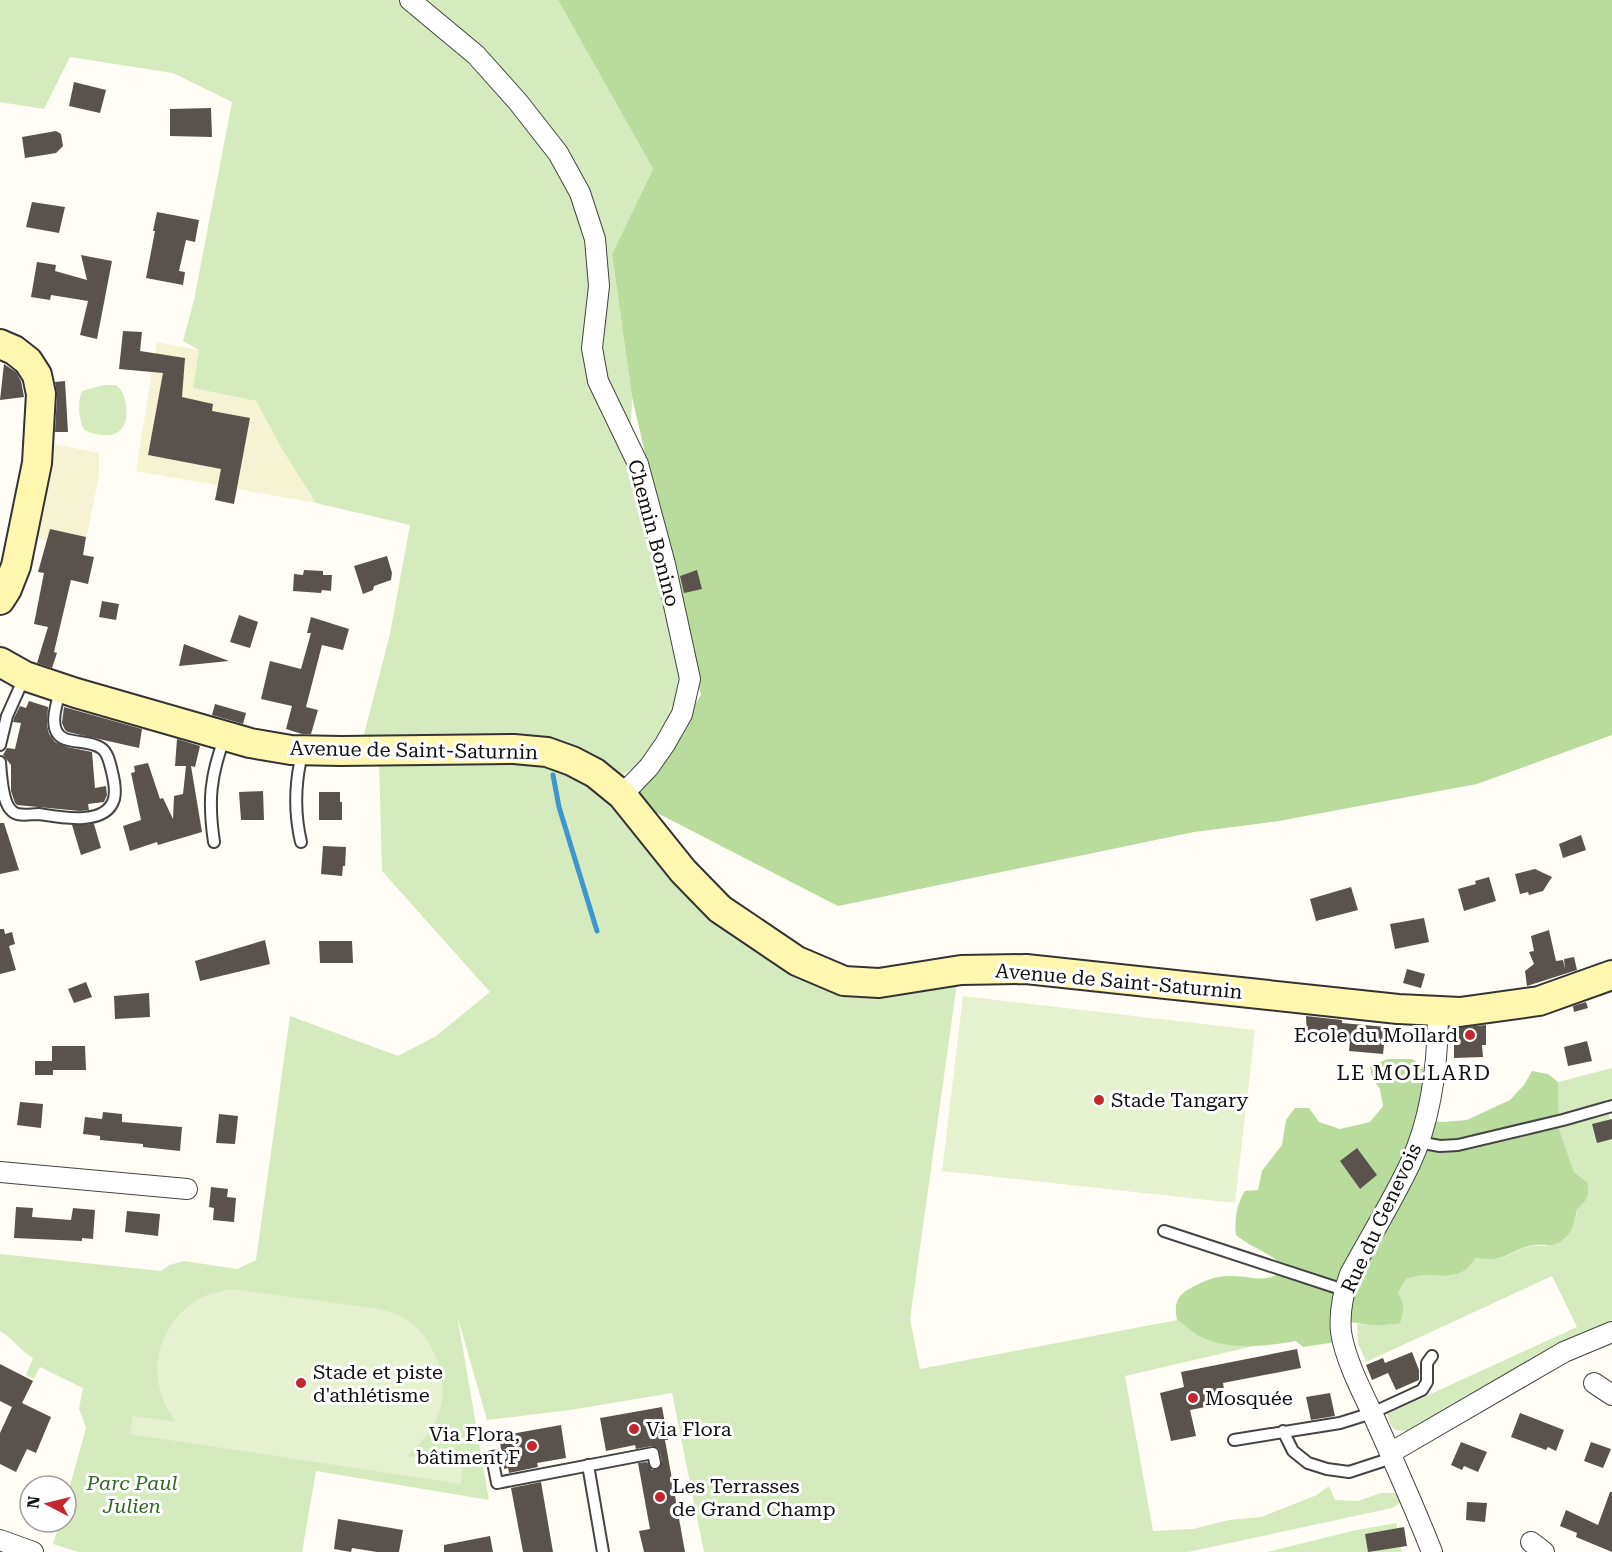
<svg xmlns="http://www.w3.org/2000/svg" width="1612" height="1552" font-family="'Roboto Serif',serif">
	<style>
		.farmland { fill: #f6f3d4 }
		.green { fill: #d5ebbd }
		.forest { fill: #b9dc9c }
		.pitch { fill: #e6f2cf }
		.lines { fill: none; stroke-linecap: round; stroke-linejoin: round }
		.stream { stroke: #3f96cf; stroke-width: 5 }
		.building { fill: #5a524d }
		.lane-casing { stroke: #444; stroke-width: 14 }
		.street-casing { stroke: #444; stroke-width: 22 }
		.secondary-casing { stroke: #333; stroke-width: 32 }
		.lane { stroke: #fff; stroke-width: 10 }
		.street { stroke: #fff; stroke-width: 20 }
		.secondary { stroke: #fff6b0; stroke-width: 28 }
		.poi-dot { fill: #c4262e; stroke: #fff; stroke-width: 2 }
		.labels { text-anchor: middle; stroke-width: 6; stroke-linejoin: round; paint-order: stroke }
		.street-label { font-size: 20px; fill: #111; stroke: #fff }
		.poi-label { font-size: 20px; fill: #111; stroke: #fff; text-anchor: start }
		.park-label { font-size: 20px; font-style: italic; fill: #2f6b1f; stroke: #fff }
		.neighbourhood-label { font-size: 21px; letter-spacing: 1.5px; fill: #111; stroke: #fff }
	</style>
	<rect width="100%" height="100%" fill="#fffdf5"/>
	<!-- farmland -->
	<path class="farmland" d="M157 342 199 350 193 388 256 401 282 449 316 503 136 471Z
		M49 443 99 453V475L84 550 33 537Z"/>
	<!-- green -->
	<path class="green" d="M0 0H558L653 169 612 254 632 397 630 471 681 661 674 707 641 762 617 779 589 755 363 738 390 634 410 525 316 503 282 449 256 401 193 388 199 350 183 341 194 300 232 102 173 73 70 57 44 109 0 102Z
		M104 385H116C123 391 125 397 126 406 130 436 108 441 84 430 79 419 77 403 82 391Z
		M534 758 569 771 605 795 669 878 718 916 783 959 957 983 910 1319 920 1369 1177 1320 1202 1337 1223 1344 1254 1346 1125 1376 1153 1531 1193 1529 1229 1520 1261 1517 1317 1495 1329 1486 1335 1500 1358 1501 1381 1493H1395L1399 1497 1400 1503 1392 1508 1188 1552H704L672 1393 570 1410 487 1420 457 1315 489 1500 316 1471 302 1552H78L53 1544 60 1522H66V1500L86 1428 79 1409 83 1388 40 1367 34 1379 26 1375 33 1358C20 1351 13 1338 0 1331V1254L161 1271 169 1265 184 1261 237 1269 256 1260 290 1016 398 1056 436 1036 490 992 382 871 379 761Z
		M1612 1068V1098L1605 1100 1612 1127V1321L1572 1338 1407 1431 1395 1430 1391 1426 1387 1414 1577 1327 1552 1276 1366 1362 1358 1343 1357 1324 1392 1325 1398 1293 1406 1279 1423 1275 1445 1276 1457 1274 1466 1270 1476 1258C1482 1259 1489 1260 1495 1259 1515 1256 1521 1243 1546 1246L1576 1217 1577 1208 1584 1203 1587 1182 1574 1172 1559 1129 1558 1082Z
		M1396 1523 1402 1552H1267L1352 1531Z"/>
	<!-- forest -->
	<path class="forest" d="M558 0H1612V735L1477 784 1279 821 1194 832 838 906 634 801 701 695 632 397 612 254 653 169Z
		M1388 1059H1412L1423 1067 1422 1093 1416 1120 1443 1122 1467 1120 1510 1100 1524 1085 1532 1071 1548 1074 1558 1082 1559 1129 1574 1172 1587 1182C1590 1195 1587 1201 1577 1209 1575 1219 1573 1231 1565 1238 1555 1248 1546 1244 1534 1245 1519 1247 1509 1257 1495 1259 1489 1260 1482 1259 1476 1258L1466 1270 1457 1274 1445 1276 1423 1275 1406 1279 1398 1293C1405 1303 1404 1312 1400 1323 1385 1327 1359 1325 1345 1320L1336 1342 1303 1347 1296 1341C1266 1346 1230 1351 1201 1337 1193 1333 1185 1325 1177 1320 1174 1306 1176 1296 1189 1289 1203 1281 1216 1275 1233 1276 1250 1276 1263 1283 1278 1274L1279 1262C1265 1251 1249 1246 1236 1235 1234 1220 1237 1203 1245 1191L1258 1190 1262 1171 1282 1145 1286 1120 1295 1108H1309L1319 1122 1340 1129 1370 1122 1383 1106 1380 1089 1372 1078 1370 1066Z"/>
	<!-- pitch -->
	<path class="pitch" d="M963 996 1255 1030 1235 1203 942 1171Z
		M232 1289 373 1308C381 1310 389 1311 396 1314 412 1320 425 1334 432 1349 454 1391 441 1426 407 1456L463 1464 461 1484 130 1434 133 1416 176 1422C170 1413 164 1404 161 1394 149 1357 167 1316 201 1298 210 1293 222 1291 232 1289Z"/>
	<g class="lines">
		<!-- stream -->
		<path class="stream" d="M553 775 559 807 597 931"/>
	</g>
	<!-- building -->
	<path class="building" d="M74 82 106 90 100 113 69 106Z
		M211 108 212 137 170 136V109Z
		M56 131 61 134 63 146 56 153 25 158 22 137Z
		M32 202 65 207 59 233 26 227Z
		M157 212 199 220 195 242 186 240 179 271 185 272 183 285 146 278 155 231H153Z
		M81 255 112 261 97 339 80 335 88 301 51 295 50 300 31 297 37 262 56 265 55 271 87 280Z
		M123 331 142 332 140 351 185 358 182 397 213 404 212 411 250 418 234 504 215 500 221 469 148 455 163 373 119 369Z
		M4 364 16 372 21 381 24 397 0 400Z
		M65 381 68 432H55L57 395 55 382Z
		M50 529 86 537 83 555 94 557 88 584 71 580 54 652 57 653 52 668 37 663 48 627 34 624 44 573 38 572Z
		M387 556 392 573 391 580 374 586 373 590 363 594 354 566Z
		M304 570 323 571V575H332L331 591 322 590 321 593 293 591 294 574 303 575Z
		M697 570 702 589 684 593 680 576Z
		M102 601 119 604 116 620 99 617Z
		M239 615 258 622 250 648 230 642Z
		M311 617 349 629 343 650 322 645 306 707 318 710 311 734H302L286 729 292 706 261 699 270 661 301 669 311 633H307Z
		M184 644 229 661 179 666Z
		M29 701 48 707 47 725 49 734 55 742 67 747 92 752 95 788 106 786 107 795 104 802 88 804 89 810 80 811 17 805 15 803 11 791V765L3 755 7 748 15 749 21 723 13 722 14 718 20 706 26 708Z
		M215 704 246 713 243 724 212 715Z
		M64 707 142 729 139 748 68 732 65 730 62 723Z
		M177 739 200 746 195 767 191 766 202 832 158 845 157 842 130 851 123 826 141 820 131 773 135 772 134 766 148 763 160 799 163 798 173 819 174 796 183 794 186 766H175Z
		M263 791 264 820H241L239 792Z
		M319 792H340V802H342V820H319Z
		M0 823H4L19 870 0 874Z
		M94 824 101 848 81 855 72 825Z
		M1581 835 1586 850 1563 858 1559 844Z
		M323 846 346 847 345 866H343L342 876 321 874Z
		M1535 869 1552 877 1543 891 1529 895 1528 892 1520 894 1515 874Z
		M1489 877 1496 901 1464 911 1458 889 1476 884 1475 881Z
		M1351 887 1358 910 1316 921 1310 899Z
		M1424 918 1429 942 1395 949 1390 924Z
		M0 929H4L5 934 12 932 15 944 9 946 16 970 0 974Z
		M1549 930 1556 961 1563 960 1565 969 1564 959 1574 957 1577 970 1527 986 1525 971 1534 964 1529 952 1534 951 1531 936Z
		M265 940 270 964 200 981 195 961Z
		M319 941H352L353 963H320Z
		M1407 969 1425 974 1421 988 1403 983Z
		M86 982 92 997 74 1003 68 989Z
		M149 993 150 1017 115 1019 114 996Z
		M1586 1002 1588 1008 1574 1012 1573 1006Z
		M1306 1016 1342 1020V1023L1386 1027 1383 1054 1349 1051 1350 1041 1307 1037Z
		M1486 1025V1045H1482L1483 1057 1454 1058V1028Z
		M1587 1041 1592 1061 1568 1066 1564 1047Z
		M52 1046H85L86 1070H53V1075H35V1061H52Z
		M20 1102 43 1104 41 1128 17 1125Z
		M103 1112 122 1114V1122L182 1127 180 1151 143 1147V1144L100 1140V1136L83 1134 85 1117 102 1119Z
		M219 1114 238 1116 235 1144 216 1143Z
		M1612 1119V1139L1597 1143 1592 1124Z
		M1357 1148 1377 1175 1360 1189 1340 1161Z
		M211 1187 228 1189 227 1197 236 1198 234 1222 213 1220 214 1208 209 1207Z
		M16 1207 33 1208 32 1217 71 1220 73 1208 95 1210 93 1239 82 1238V1241L14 1238Z
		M127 1211 160 1214 158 1236 125 1232Z
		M1297 1349 1301 1368 1223 1383 1226 1403 1190 1410 1196 1436 1171 1441 1160 1393 1184 1387 1181 1372Z
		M1412 1352 1419 1370V1380L1396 1390 1388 1373 1372 1380 1366 1365 1383 1358 1385 1363Z
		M0 1364 33 1381 22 1403 51 1417 36 1453 27 1449 16 1472 0 1464V1433L12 1407 0 1401Z
		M1330 1393 1335 1416 1311 1420 1306 1397Z
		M662 1407 668 1440H665L685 1552H644L639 1531 650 1529 638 1463 647 1462 652 1470 659 1469 662 1462 660 1452 658 1448 652 1446 636 1449 635 1445 606 1451 600 1418Z
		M1520 1413 1564 1430 1556 1451 1548 1447 1546 1450 1511 1437Z
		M561 1425 566 1458 537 1463 538 1467 509 1473 508 1468 504 1469V1463L509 1460V1455L506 1449H501L499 1436Z
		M1461 1442 1487 1452 1478 1472 1464 1466 1462 1470 1451 1465Z
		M1591 1442 1611 1449 1603 1468 1584 1461Z
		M541 1482 553 1552H523L511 1488Z
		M1610 1492H1612V1552L1576 1537 1577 1533 1560 1526 1566 1510 1598 1525Z
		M1467 1502 1487 1503 1485 1522 1466 1520Z
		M338 1519 403 1530 399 1552H377L352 1548 351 1552 334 1549Z
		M1404 1527 1407 1546 1368 1552 1365 1534Z
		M490 1536 493 1552H444V1545Z"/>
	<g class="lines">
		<defs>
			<path id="lane" d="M0 745 7 716 24 678
				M0 762C1 774 2 803 12 811 18 817 30 814 39 814 58 817 106 827 114 799 116 791 114 780 112 772 110 764 108 752 101 748 91 741 76 743 65 739 46 732 57 702 61 689
				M214 842C208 802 210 775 225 737
				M301 842C294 812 295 780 303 750
				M1418 1142 1440 1146 1458 1145 1563 1120 1612 1106
				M1164 1231 1344 1290
				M1283 1431 1293 1451 1308 1463 1327 1469 1349 1472 1392 1458
				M1234 1440 1340 1423 1372 1413 1422 1390 1427 1382V1363L1432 1356
				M502 1456 492 1457 497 1483 653 1453 655 1463
				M588 1465 603 1552"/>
			<path id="street" d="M410 0 476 55 518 102 558 153 580 193 595 239 599 286 592 348 598 381 638 464 665 564 690 679 682 714 665 744 649 767 622 795
				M0 1172 187 1189
				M1594 1383 1612 1395
				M1390 1453 1564 1352 1612 1332
				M0 1540 33 1552
				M1531 1542 1544 1552
				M1432 1552C1414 1506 1394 1462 1374 1417 1362 1392 1345 1359 1341 1332 1339 1311 1343 1293 1350 1274 1370 1237 1392 1202 1410 1164 1432 1117 1438 1062 1438 1011"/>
			<path id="secondary" d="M0 344 14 350 28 361 37 375 41 394 37 463 16 566 7 589 0 600
				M0 662 25 676 76 693 250 743 291 750 341 751 514 749 547 752 572 761 595 773 622 795 683 871 720 909 797 961 844 981 879 983 961 970 1026 969 1398 1009 1460 1012 1539 1001 1612 975"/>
		</defs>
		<!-- lane casing -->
		<use href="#lane" class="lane-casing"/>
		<!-- street casing -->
		<use href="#street" class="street-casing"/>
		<!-- secondary casing -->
		<use href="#secondary" class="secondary-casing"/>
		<!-- lane -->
		<use href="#lane" class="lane"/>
		<!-- street -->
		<use href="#street" class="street"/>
		<!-- secondary -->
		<use href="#secondary" class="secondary"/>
	</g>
	<!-- markers -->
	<g class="poi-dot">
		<circle cx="1470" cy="1035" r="6"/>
		<circle cx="1099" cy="1100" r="6"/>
		<circle cx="301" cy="1383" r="6"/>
		<circle cx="1193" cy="1398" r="6"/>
		<circle cx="634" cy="1429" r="6"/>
		<circle cx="532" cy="1446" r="6"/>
		<circle cx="660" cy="1497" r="6"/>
	</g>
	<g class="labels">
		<!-- street labels -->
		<g class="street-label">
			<text transform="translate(654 533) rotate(75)" y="7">Chemin Bonino</text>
			<text transform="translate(414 750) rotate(1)" y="7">Avenue de Saint-Saturnin</text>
			<text transform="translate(1119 981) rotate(5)" y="7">Avenue de Saint-Saturnin</text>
			<text transform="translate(1381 1218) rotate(-65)" y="7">Rue du Genevois</text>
		</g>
		<!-- poi labels -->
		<g class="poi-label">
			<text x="1458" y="1042" text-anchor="end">Ecole du Mollard</text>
			<text x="1111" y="1107">Stade Tangary</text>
			<text x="313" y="1379">Stade et piste<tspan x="313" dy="23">d'athlétisme</tspan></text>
			<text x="1205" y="1405">Mosquée</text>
			<text x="646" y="1436">Via Flora</text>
			<text x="520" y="1441" text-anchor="end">Via Flora,<tspan x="520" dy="23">bâtiment F</tspan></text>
			<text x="672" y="1493">Les Terrasses<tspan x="672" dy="23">de Grand Champ</tspan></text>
		</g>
		<!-- park labels -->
		<g class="park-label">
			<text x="132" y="1490">Parc Paul<tspan x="132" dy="23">Julien</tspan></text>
		</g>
		<!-- neighbourhood labels -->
		<g class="neighbourhood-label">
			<text x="1414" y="1080">LE MOLLARD</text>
		</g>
	</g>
	<!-- north arrow -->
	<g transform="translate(48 1504) rotate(277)"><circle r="28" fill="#ffffff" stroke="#a0a0a0" stroke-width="1.5"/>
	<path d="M0-4.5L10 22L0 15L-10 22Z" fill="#c4262e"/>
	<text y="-9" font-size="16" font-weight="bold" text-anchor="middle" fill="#111111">N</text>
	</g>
</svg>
